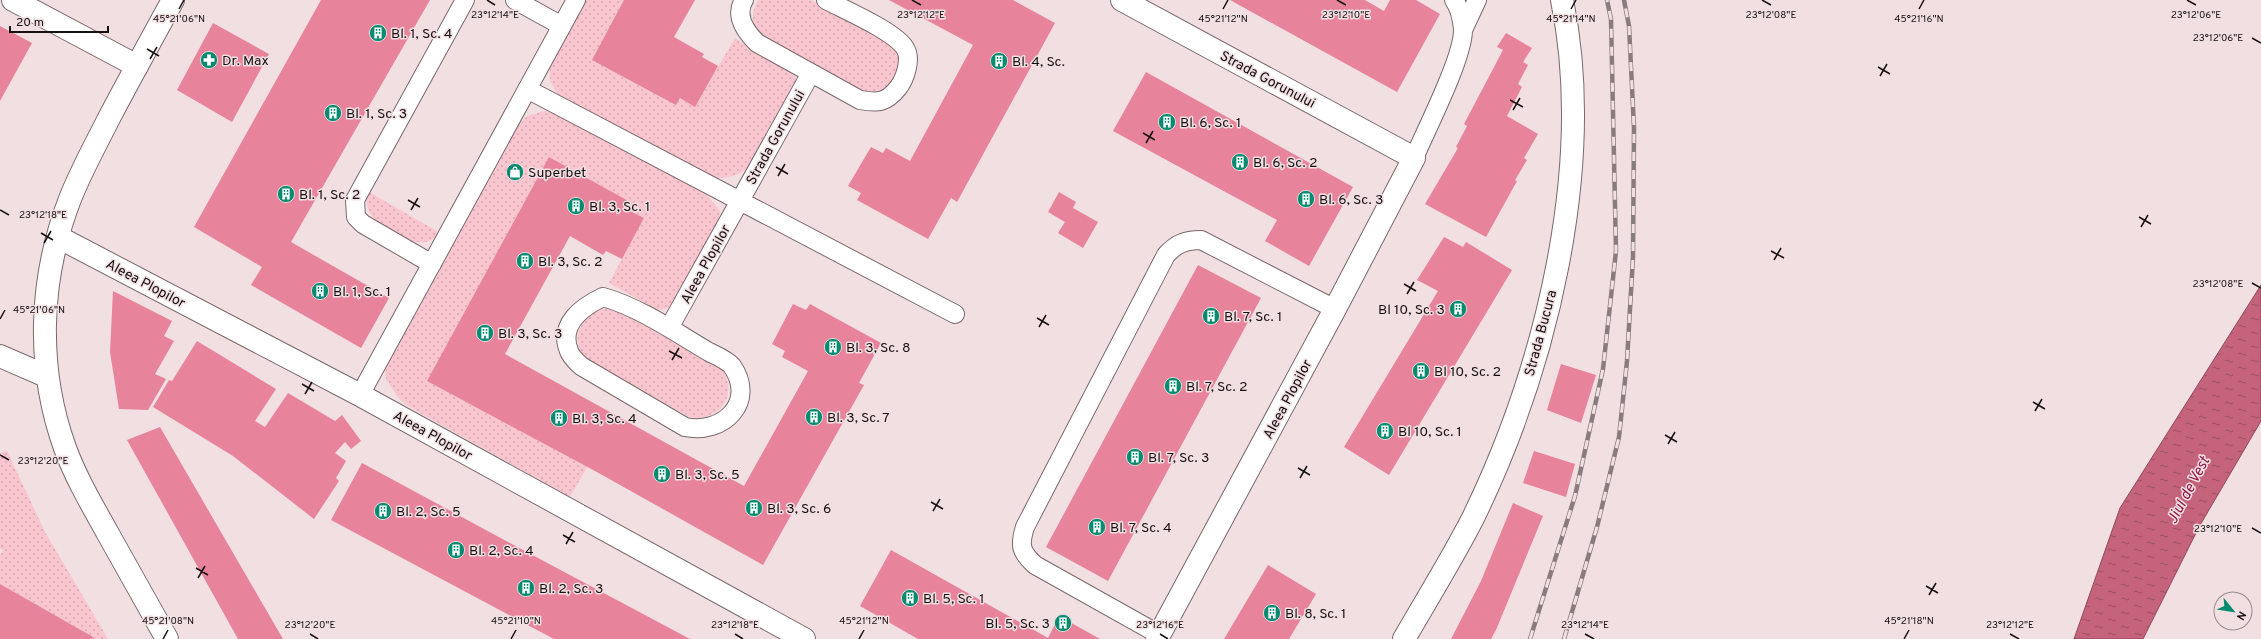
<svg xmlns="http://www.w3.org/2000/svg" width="2261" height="639" font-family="Overpass,sans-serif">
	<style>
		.grass { fill: url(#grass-dots) }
		.water { fill: url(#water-ripples); stroke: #904a5b }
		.building { fill: #e7839b }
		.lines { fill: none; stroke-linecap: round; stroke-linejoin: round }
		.service-casing { stroke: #79696c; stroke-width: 20 }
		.minor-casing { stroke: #79696c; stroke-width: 24 }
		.secondary-casing { stroke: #79696c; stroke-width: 24 }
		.primary-casing { stroke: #79696c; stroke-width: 24 }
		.service { stroke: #fff; stroke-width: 18 }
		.minor { stroke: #fff; stroke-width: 22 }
		.secondary { stroke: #fff; stroke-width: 22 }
		.primary { stroke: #fff; stroke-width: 22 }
		.rail-casing { stroke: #887c7e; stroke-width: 4.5 }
		.rail { stroke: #f1dfe2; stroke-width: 3; stroke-dasharray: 9; stroke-linecap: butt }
		.ticks { fill: none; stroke: #161011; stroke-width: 1.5 }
		.labels { text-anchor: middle; stroke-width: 3; stroke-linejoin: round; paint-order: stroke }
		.poi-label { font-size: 14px; fill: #161011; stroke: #f1dfe2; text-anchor: start }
		.street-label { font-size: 14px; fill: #161011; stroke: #f1dfe2 }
		.water-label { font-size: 15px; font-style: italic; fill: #8f1643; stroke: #f1dfe2 }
		.ticks-label { font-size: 10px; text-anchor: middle; fill: #161011; stroke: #f1dfe2; stroke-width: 3; stroke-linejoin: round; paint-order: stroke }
	</style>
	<defs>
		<pattern id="grass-dots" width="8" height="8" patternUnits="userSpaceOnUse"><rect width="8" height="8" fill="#f9c5cf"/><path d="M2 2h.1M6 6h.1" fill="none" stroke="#d5a8b1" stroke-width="1.8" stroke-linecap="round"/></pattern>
		<pattern id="water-ripples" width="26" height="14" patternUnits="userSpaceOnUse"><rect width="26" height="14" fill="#c4637b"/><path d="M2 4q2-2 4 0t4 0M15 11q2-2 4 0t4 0" fill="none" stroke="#9e5063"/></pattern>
	</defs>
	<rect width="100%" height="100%" fill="#f1dfe2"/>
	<!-- grass -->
	<path class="grass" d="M585 0H624L676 105 680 98 695 106 735 38 792 73 797 79 796 84 754 162C740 176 728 180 708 177L567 103C560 96 551 88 550 78 547 56 574 19 585 0Z
		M758 0H811L893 45 899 54 898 75C884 90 882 93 860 93L760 38C752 24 750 15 758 0Z
		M544 111 552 112 702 190 720 210 719 227 670 308 658 310 609 283 644 218 628 210 632 203 549 157 428 381 587 467 570 497 406 405 397 396 386 379 385 371 390 358 515 129 527 116Z
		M369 192 440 233C436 237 431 241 425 242 405 246 355 217 369 192Z
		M608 308H614L721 368C740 393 720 422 690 417L585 359C568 337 583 312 608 308Z
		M7 451 45 532 108 639H92L0 584V555L3 550 0 548V453Z"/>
	<!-- water -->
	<path class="water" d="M2261 285V421L2199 527 2143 639H2074L2120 508Z"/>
	<!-- building -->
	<path class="building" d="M321 0H430L291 242 389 298 361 348 251 285 262 267 194 227Z
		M624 0H695L674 37 704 54 702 57 718 66 695 107 680 98 676 105 592 60Z
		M889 0H1013L1055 23 957 202 951 198 928 239 857 200 861 193 848 186 871 147 883 153 886 148 910 161 973 45Z
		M1230 0H1365L1384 11 1390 0H1416L1440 14 1397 92Z
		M213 23 269 54 232 122 177 90Z
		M0 26 32 43 0 101Z
		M1506 33 1532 48 1523 62 1528 65 1518 84 1522 87 1507 116 1538 134 1524 158 1527 160 1515 180 1517 181 1486 237 1425 204 1458 148 1456 147 1467 126 1464 124 1503 50 1497 47Z
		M1146 72 1353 187 1309 266 1265 241 1277 220 1113 131Z
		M549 157 632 203 628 210 644 218 622 259 606 251 603 255 570 236 505 354 744 486 808 371 782 357 785 351 772 344 793 304 806 310 810 304 881 343 859 383 864 385 763 565 595 471 427 381Z
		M1059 192 1076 202 1073 208 1098 222 1083 248 1058 233 1065 222 1048 212Z
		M1444 237 1463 247 1466 242 1512 270 1389 475 1344 447 1438 291 1417 280Z
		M1198 265 1261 298 1108 581 1046 547Z
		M113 291 172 321 164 336 174 341 155 374 166 379 148 410 119 409 110 352Z
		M197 341 276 389 255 421 265 427 288 393 335 421 342 415 361 441 351 449 345 442 335 453 346 461 336 478 339 481 314 519 233 456 153 407 169 380 172 381Z
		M1561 364 1596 375 1581 423 1547 410Z
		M160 427 283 639H238L127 440Z
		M1534 451 1575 464 1566 497 1523 483Z
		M362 463 508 542 690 639H554L404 559 331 520Z
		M1513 503 1543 516 1496 630 1491 639H1451L1481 581Z
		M891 550 1048 638 1059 616 1100 639H918L860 606Z
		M1268 565 1316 594 1289 639H1224Z
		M0 584 93 637 92 639H0Z"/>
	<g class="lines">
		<defs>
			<path id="service" d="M515 0 562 26
				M744 0C734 16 746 32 757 43L860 100C878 103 886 103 898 88 905 79 912 59 905 48 894 31 845 10 826 0
				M1463 30 1477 0
				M527 89 955 314
				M1414 158C1426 130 1464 56 1463 29 1462 19 1460 8 1454 0
				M432 264 363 224 356 217 355 200 465 0
				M603 297C641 308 675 332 709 352 715 355 727 360 732 366 757 402 723 435 685 427L581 366C577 362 571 357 569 351 558 324 582 307 603 297Z
				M669 328 811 73
				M360 395 576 0
				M1160 635 1035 565C1021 552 1019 546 1025 527L1166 255C1176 244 1185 240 1201 240L1335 309"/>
			<path id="minor" d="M13 0 137 66
				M1122 0 1414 158 1335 309 1157 639
				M58 237 360 395 804 639
				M0 356 46 376"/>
			<path id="secondary" d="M1404 639C1427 599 1452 559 1473 518 1546 368 1596 166 1562 0"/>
			<path id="primary" d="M167 639C147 603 127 568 107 532 92 505 76 478 65 448 36 367 39 279 70 199 81 171 95 146 108 120 129 80 151 40 173 0"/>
		</defs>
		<!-- service casing -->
		<use href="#service" class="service-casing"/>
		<!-- minor casing -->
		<use href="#minor" class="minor-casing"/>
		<!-- secondary casing -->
		<use href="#secondary" class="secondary-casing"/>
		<!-- primary casing -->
		<use href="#primary" class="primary-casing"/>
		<!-- service -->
		<use href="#service" class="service"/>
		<!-- minor -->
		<use href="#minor" class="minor"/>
		<!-- secondary -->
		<use href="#secondary" class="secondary"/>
		<!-- primary -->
		<use href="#primary" class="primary"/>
		<defs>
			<path id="rail" d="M1530 639 1575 496 1603 369 1616 251 1611 19 1607 0
				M1564 639 1597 527 1619 437 1627 361 1633 257 1634 128 1629 26 1624 0"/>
		</defs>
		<!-- rail casing -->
		<use href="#rail" class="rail-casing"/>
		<!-- rail -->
		<use href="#rail" class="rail"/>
	</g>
	<!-- ticks -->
	<path class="ticks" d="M487 0 495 5M912 0 921 5M1337 0 1346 5M1762 0 1771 5M2187 0 2196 5M179 9 184 0M1223 9 1228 0M1571 9 1576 0M1919 9 1924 0M2252 38 2261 43M147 49 159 56M150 59 157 47M1878 67 1890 74M1880 76 1887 64M1510 100 1523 107M1513 110 1520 98M1143 133 1155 140M1146 143 1153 131M776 167 788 174M778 176 785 164M408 200 420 207M0 210 9 215M411 210 418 198M2139 217 2151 224M2141 227 2148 215M41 233 53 240M44 243 51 231M1771 251 1784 258M1774 260 1781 248M2252 283 2261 288M1404 284 1416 291M1407 294 1414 282M1037 318 1049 325M0 319 5 310M1039 327 1046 315M669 351 682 358M672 360 679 348M302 384 314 391M305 394 312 382M2033 402 2045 409M2035 411 2042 399M1665 435 1677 442M1668 444 1675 432M0 455 9 460M1298 468 1310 475M1300 478 1307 466M931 502 943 509M933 511 940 499M2252 528 2261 533M563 535 575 542M566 544 573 532M196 568 208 575M198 578 205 566M1926 586 1938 593M1929 595 1936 583M310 634 318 639M735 634 743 639M1160 634 1168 639M1585 634 1594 639M2010 634 2019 639M163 639 168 630M511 639 516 630M859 639 864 630M1904 639 1909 630"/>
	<!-- icons -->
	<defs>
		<symbol id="building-disc" viewBox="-11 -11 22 22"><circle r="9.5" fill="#078b70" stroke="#f1dfe2"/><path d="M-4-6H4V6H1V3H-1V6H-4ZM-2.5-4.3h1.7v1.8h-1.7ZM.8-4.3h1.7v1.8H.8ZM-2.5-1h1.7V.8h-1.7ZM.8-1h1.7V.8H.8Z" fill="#fff"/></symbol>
		<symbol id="pharmacy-disc" viewBox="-11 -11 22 22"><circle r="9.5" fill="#078b70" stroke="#f1dfe2"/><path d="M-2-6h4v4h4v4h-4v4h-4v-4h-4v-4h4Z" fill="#fff"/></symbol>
		<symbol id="shop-disc" viewBox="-11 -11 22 22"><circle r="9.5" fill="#078b70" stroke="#f1dfe2"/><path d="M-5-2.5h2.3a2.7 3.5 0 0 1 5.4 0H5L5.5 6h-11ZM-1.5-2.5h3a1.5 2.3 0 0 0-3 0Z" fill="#fff"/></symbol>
	</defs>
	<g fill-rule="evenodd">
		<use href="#building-disc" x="368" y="23" width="20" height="20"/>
		<use href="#pharmacy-disc" x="199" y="50" width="20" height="20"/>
		<use href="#building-disc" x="989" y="51" width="20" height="20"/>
		<use href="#building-disc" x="323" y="103" width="20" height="20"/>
		<use href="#building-disc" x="1157" y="112" width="20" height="20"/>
		<use href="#building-disc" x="1230" y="152" width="20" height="20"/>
		<use href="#shop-disc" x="505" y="162" width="20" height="20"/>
		<use href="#building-disc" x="276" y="184" width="20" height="20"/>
		<use href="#building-disc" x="1296" y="189" width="20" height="20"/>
		<use href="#building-disc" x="566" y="196" width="20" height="20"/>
		<use href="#building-disc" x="515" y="251" width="20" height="20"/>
		<use href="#building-disc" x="310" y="281" width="20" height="20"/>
		<use href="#building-disc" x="1448" y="299" width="20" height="20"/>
		<use href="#building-disc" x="1201" y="306" width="20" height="20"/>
		<use href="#building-disc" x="475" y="323" width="20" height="20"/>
		<use href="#building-disc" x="823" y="337" width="20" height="20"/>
		<use href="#building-disc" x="1411" y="361" width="20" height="20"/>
		<use href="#building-disc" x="1163" y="376" width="20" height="20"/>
		<use href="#building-disc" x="804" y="407" width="20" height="20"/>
		<use href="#building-disc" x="549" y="408" width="20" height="20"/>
		<use href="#building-disc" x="1375" y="421" width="20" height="20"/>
		<use href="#building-disc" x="1125" y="447" width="20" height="20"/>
		<use href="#building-disc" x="652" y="464" width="20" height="20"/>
		<use href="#building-disc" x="744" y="498" width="20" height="20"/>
		<use href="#building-disc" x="373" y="501" width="20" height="20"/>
		<use href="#building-disc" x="1087" y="517" width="20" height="20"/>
		<use href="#building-disc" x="446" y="540" width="20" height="20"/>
		<use href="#building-disc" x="516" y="578" width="20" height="20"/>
		<use href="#building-disc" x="900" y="588" width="20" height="20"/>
		<use href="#building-disc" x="1262" y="603" width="20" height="20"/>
		<use href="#building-disc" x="1053" y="613" width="20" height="20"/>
	</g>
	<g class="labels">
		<!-- poi labels -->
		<g class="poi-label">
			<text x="391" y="38">Bl. 1, Sc. 4</text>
			<text x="222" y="65">Dr. Max</text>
			<text x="1012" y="66">Bl. 4, Sc.</text>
			<text x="346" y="118">Bl. 1, Sc. 3</text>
			<text x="1180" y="127">Bl. 6, Sc. 1</text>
			<text x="1253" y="167">Bl. 6, Sc. 2</text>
			<text x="528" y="177">Superbet</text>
			<text x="299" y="199">Bl. 1, Sc. 2</text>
			<text x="1319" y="204">Bl. 6, Sc. 3</text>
			<text x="589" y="211">Bl. 3, Sc. 1</text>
			<text x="538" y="266">Bl. 3, Sc. 2</text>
			<text x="333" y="296">Bl. 1, Sc. 1</text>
			<text x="1445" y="314" text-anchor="end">Bl 10, Sc. 3</text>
			<text x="1224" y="321">Bl. 7, Sc. 1</text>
			<text x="498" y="338">Bl. 3, Sc. 3</text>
			<text x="846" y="352">Bl. 3, Sc. 8</text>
			<text x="1434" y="376">Bl 10, Sc. 2</text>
			<text x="1186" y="391">Bl. 7, Sc. 2</text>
			<text x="827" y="422">Bl. 3, Sc. 7</text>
			<text x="572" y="423">Bl. 3, Sc. 4</text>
			<text x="1398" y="436">Bl 10, Sc. 1</text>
			<text x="1148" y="462">Bl. 7, Sc. 3</text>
			<text x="675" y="479">Bl. 3, Sc. 5</text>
			<text x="767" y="513">Bl. 3, Sc. 6</text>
			<text x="396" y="516">Bl. 2, Sc. 5</text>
			<text x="1110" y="532">Bl. 7, Sc. 4</text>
			<text x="469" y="555">Bl. 2, Sc. 4</text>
			<text x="539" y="593">Bl. 2, Sc. 3</text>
			<text x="923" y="603">Bl. 5, Sc. 1</text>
			<text x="1285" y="618">Bl. 8, Sc. 1</text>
			<text x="1050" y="628" text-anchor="end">Bl. 5, Sc. 3</text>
		</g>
		<!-- street labels -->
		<g class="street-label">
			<text transform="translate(1268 79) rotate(28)" y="5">Strada Gorunului</text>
			<text transform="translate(775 137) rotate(-61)" y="5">Strada Gorunului</text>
			<text transform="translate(705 264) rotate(-61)" y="5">Aleea Plopilor</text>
			<text transform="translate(146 283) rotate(28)" y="5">Aleea Plopilor</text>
			<text transform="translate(1540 333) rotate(-75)" y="5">Strada Bucura</text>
			<text transform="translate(1287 399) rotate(-62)" y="5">Aleea Plopilor</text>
			<text transform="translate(433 435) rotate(29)" y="5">Aleea Plopilor</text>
		</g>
		<!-- water labels -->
		<g class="water-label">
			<text transform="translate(2188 490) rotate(-62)" y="5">Jiul de Vest</text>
		</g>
	</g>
	<g class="ticks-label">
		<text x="1771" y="18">23°12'08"E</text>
		<text x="2196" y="18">23°12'06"E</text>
		<text x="495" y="18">23°12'14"E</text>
		<text x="921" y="18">23°12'12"E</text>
		<text x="1346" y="18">23°12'10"E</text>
		<text x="179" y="22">45°21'06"N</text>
		<text x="1223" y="22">45°21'12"N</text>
		<text x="1571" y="22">45°21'14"N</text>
		<text x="1919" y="22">45°21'16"N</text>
		<text x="2218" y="41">23°12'06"E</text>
		<text x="43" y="218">23°12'18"E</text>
		<text x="2218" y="287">23°12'08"E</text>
		<text x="39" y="313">45°21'06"N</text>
		<text x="43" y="464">23°12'20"E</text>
		<text x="2218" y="532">23°12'10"E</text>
		<text x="168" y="624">45°21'08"N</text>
		<text x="516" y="624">45°21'10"N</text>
		<text x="864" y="624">45°21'12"N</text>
		<text x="1909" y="624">45°21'18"N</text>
		<text x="310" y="628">23°12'20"E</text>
		<text x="735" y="628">23°12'18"E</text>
		<text x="1160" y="628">23°12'16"E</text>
		<text x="1585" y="628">23°12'14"E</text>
		<text x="2010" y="628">23°12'12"E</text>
	</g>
	<!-- north arrow -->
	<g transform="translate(2233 611) rotate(120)"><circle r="19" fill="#f1dfe2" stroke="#998c8e"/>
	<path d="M0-3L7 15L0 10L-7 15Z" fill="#078b70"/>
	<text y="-6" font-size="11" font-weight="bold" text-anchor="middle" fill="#161011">N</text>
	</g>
	<!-- scale -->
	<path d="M10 26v6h98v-6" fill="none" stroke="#161011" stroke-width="2"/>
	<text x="16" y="26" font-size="12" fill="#161011" stroke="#f1dfe2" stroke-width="3" paint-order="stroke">20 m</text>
</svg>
